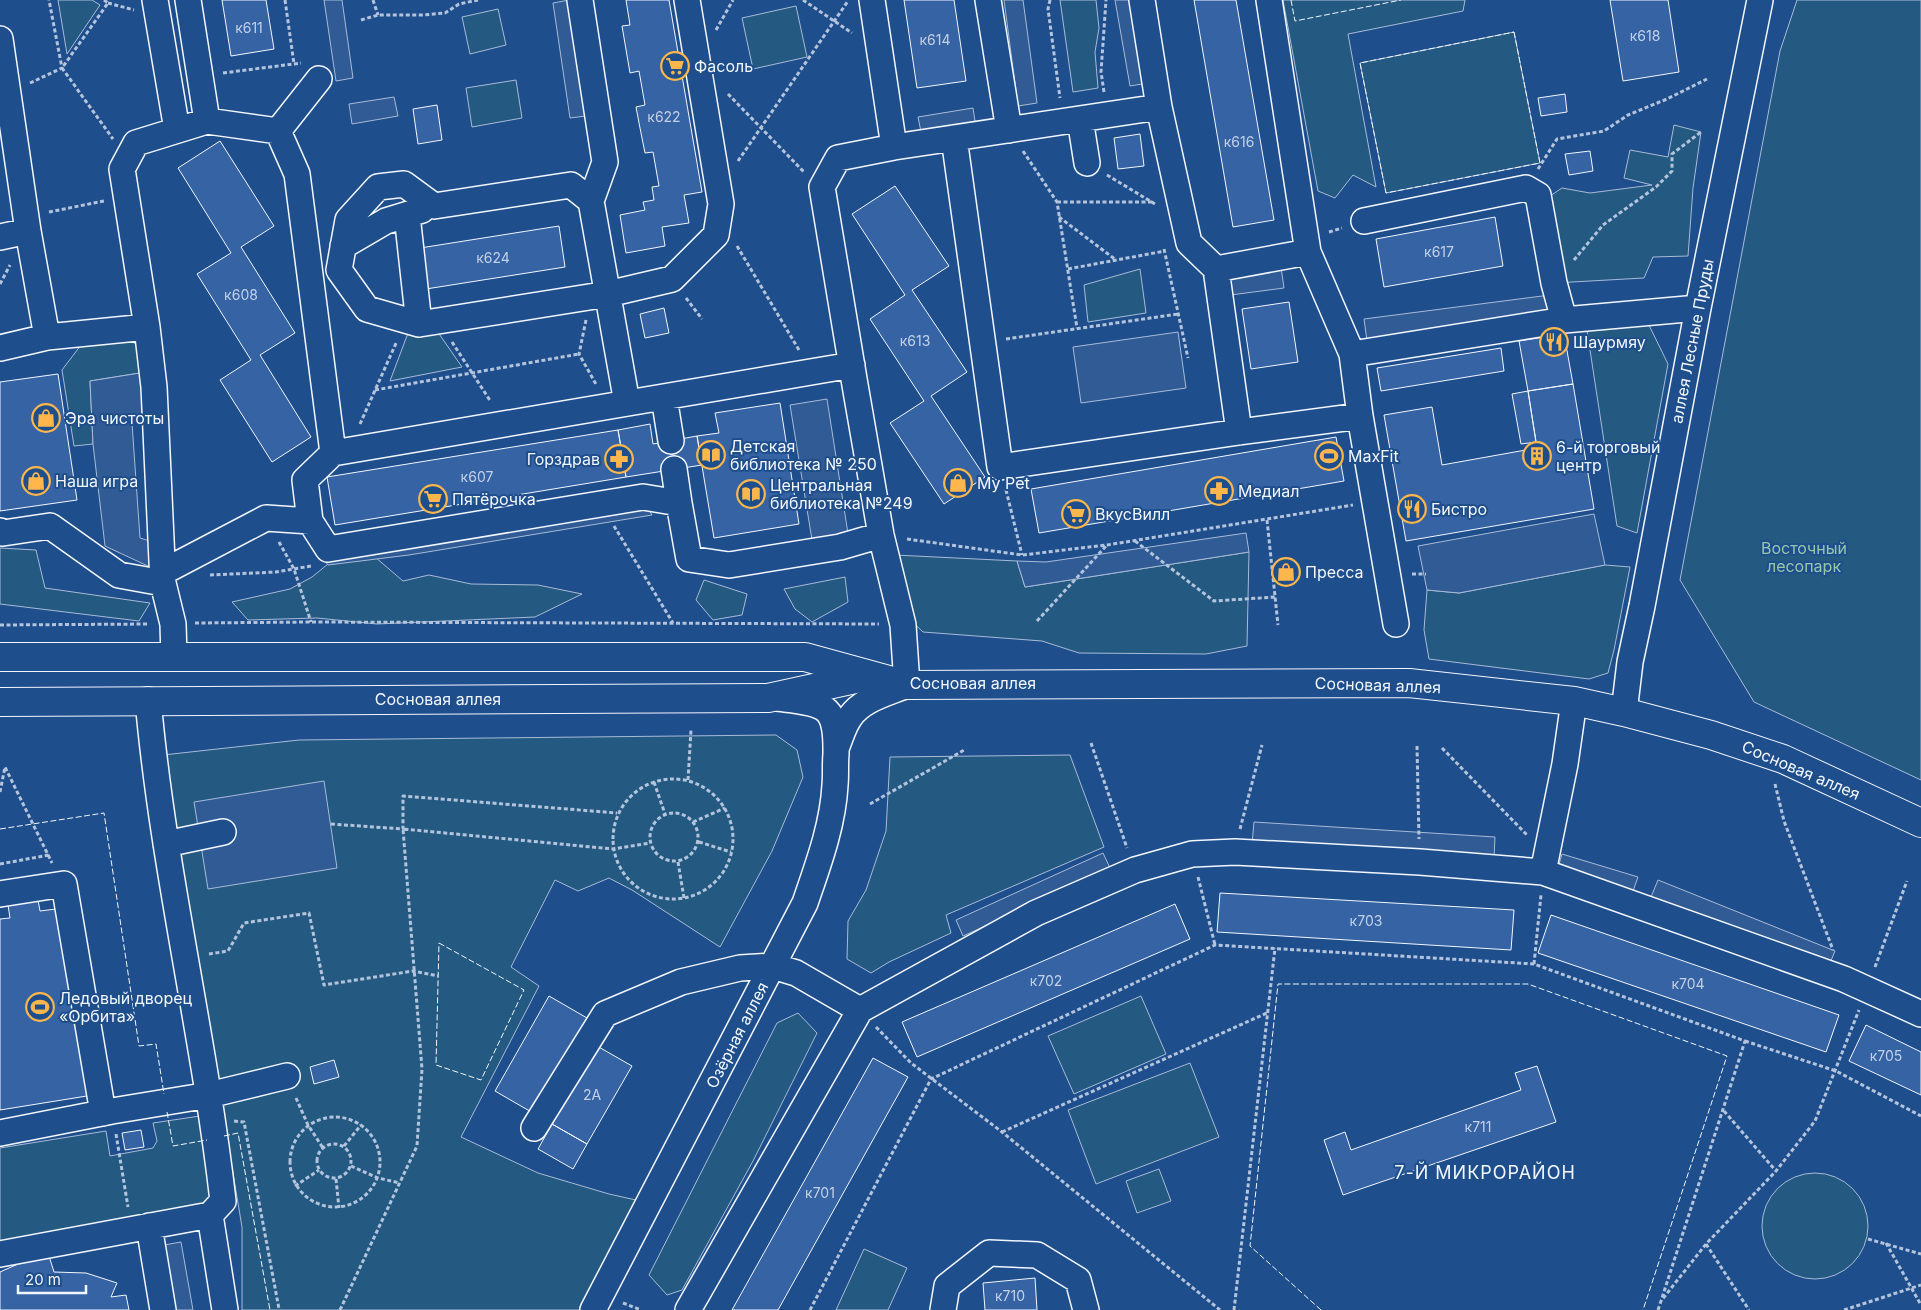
<svg xmlns="http://www.w3.org/2000/svg" width="1921" height="1310" font-family="Inter,sans-serif">
	<style>
		.green { fill: #245a82; stroke: #a8bbd7 }
		.parking { fill: #305b95; stroke: #a8bbd7 }
		.building { fill: #3563a3; stroke: #f2f6ff }
		.lines { fill: none; stroke-linecap: round; stroke-linejoin: round }
		.minor-casing { stroke: #f2f6ff; stroke-width: 28 }
		.major-casing { stroke: #f2f6ff; stroke-width: 30 }
		.path { stroke: #b3c4dc; stroke-width: 3; stroke-dasharray: 4 2.5; stroke-linecap: butt }
		.minor { stroke: #1f4e8c; stroke-width: 25 }
		.major { stroke: #1f4e8c; stroke-width: 28 }
		.fence { stroke: #f2f6ff; stroke-width: 1; stroke-dasharray: 6 2.5; stroke-linecap: butt }
		.labels { text-anchor: middle; stroke-width: 4; stroke-linejoin: round; paint-order: stroke }
		.number-label { font-size: 14px; fill: #c3d1e8 }
		.poi-label { font-size: 16px; fill: #f2f6ff; stroke: #1f4e8c; text-anchor: start }
		.street-label { font-size: 16px; fill: #f2f6ff; stroke: #1f4e8c }
		.park-label { font-size: 16px; fill: #97c8a6; stroke: #1f4e8c }
		.neighbourhood-label { font-size: 18px; letter-spacing: 1px; fill: #f2f6ff; stroke: #1f4e8c }
	</style>
	<rect width="100%" height="100%" fill="#1f4e8c"/>
	<!-- green -->
	<path class="green" d="M58 0H92L100 5 67 54Z
		M1060 0H1096L1099 28 1095 52 1098 88 1073 92Z
		M1283 0H1465L1463 11 1348 34 1376 187 1353 175 1335 198 1318 191Z
		M1797 0H1921V780L1754 702 1680 580 1780 51Z
		M796 6 807 57 753 69 742 18Z
		M498 9 506 45 470 54 462 17Z
		M1514 32 1540 163 1386 193 1360 63Z
		M516 80 522 118 472 127 466 88Z
		M1674 125 1701 132 1693 188 1688 256 1653 257 1644 278 1554 283 1544 200 1562 188 1590 193 1652 185 1624 178 1630 150 1668 157Z
		M1140 269 1146 313 1088 322 1084 285Z
		M1646 319 1668 364 1637 533 1617 526 1586 324Z
		M435 328 462 367 390 381 408 333Z
		M127 338 144 350 146 372 90 381 93 444 74 446 62 370 81 345Z
		M0 548 36 550 45 588 150 603 139 621 0 604Z
		M1249 552 1247 646 1206 654 1079 653 1042 641 923 632 906 616 895 555 1017 561 1025 587Z
		M375 557 403 581 429 575 471 584 538 585 582 594 535 617 377 624 317 618 248 620 232 602 290 589 312 577 328 564Z
		M1605 565 1630 567 1614 650 1608 673 1589 679 1429 659 1424 630 1427 590 1459 593Z
		M845 577 848 602 812 622 795 609 784 589Z
		M704 580 747 594 742 615 713 620 696 600Z
		M776 735 797 750 803 777 772 851 720 947 632 890 609 878 578 891 555 880 511 967 539 986 461 1137 538 1173 609 1194 645 1202 586 1310H242V1227L163 755 299 740Z
		M1070 755 1104 847 946 915 951 933 889 962 871 973 847 959 848 921 866 890 886 831 890 757Z
		M1141 996 1166 1054 1074 1094 1048 1036Z
		M798 1013 817 1033 753 1161 682 1290 667 1295 649 1275 777 1023Z
		M1190 1063 1219 1137 1096 1184 1068 1110Z
		M200 1116 214 1195 206 1211 0 1245V1148L106 1131 110 1156 153 1148 157 1141 153 1123Z
		M1159 1169 1171 1201 1137 1213 1126 1181Z
		M1762 1226a53 53 0 1 1 106 0a53 53 0 1 1-106 0Z
		M864 1249 907 1268 888 1310H836Z"/>
	<!-- parking -->
	<path class="parking" d="M324 0H342L353 78 336 81Z
		M569 0 586 116 570 118 553 3Z
		M1004 0H1023L1037 103 1018 106Z
		M1115 0H1133L1148 83 1130 86Z
		M394 97 398 116 352 124 349 104Z
		M973 108 976 128 922 137 918 117Z
		M1281 267 1284 288 1223 296 1220 275Z
		M1550 295 1553 315 1367 341 1364 319Z
		M1178 332 1186 388 1081 403 1073 347Z
		M146 372 149 409 132 423 140 538 150 541V567L105 546 93 444 90 381Z
		M827 399 849 540 813 546 790 405Z
		M645 503 652 515 409 555 328 565 321 556Z
		M1594 514 1605 565 1459 593 1427 590 1418 546Z
		M1246 533 1249 552 1025 587 1017 561 1046 562Z
		M324 781 337 868 208 889 194 802Z
		M1254 822 1495 837 1494 859 1252 844Z
		M1103 853 1111 870 963 936 956 920Z
		M1562 854 1638 877 1632 894 1557 871Z
		M1658 880 1835 951 1828 968 1651 897Z
		M181 1242 193 1310H153L142 1249Z"/>
	<!-- building -->
	<path class="building" d="M222 0H266L274 49 231 56Z
		M626 0H669L702 192 684 195 689 223 662 227 665 246 626 253 620 215 645 210 643 202 654 200 652 187 659 186 653 152 645 153 640 128 636 107 645 105 639 71 630 73 622 26 630 25Z
		M904 0H954L966 81 917 88Z
		M1194 0H1236L1274 220 1233 227Z
		M1610 0H1668L1679 72 1623 81Z
		M1565 94 1567 112 1541 116 1538 98Z
		M437 105 442 140 418 144 413 109Z
		M1140 134 1144 166 1118 169 1114 138Z
		M220 141 274 226 241 247 295 333 260 355 311 437 272 462 220 380 251 360 197 274 231 253 178 168Z
		M1590 151 1593 171 1569 175 1565 154Z
		M895 186 949 266 912 290 967 372 931 396 985 477 944 504 890 423 924 401 870 319 905 295 852 214Z
		M1495 217 1503 266 1384 287 1376 239Z
		M559 226 565 267 426 289 420 248Z
		M1289 302 1298 362 1251 369 1242 309Z
		M664 308 669 333 645 338 640 314Z
		M1564 334 1573 384 1528 391 1519 341Z
		M1501 348 1504 371 1381 391 1377 368Z
		M58 374 77 500 0 511V382Z
		M1573 384 1594 509 1406 541 1384 415 1432 407 1442 465 1537 448 1528 391Z
		M1528 391 1536 442 1521 444 1512 394Z
		M780 403 799 524 714 538 697 436 719 433 715 413Z
		M650 424 653 444 697 436 702 465 626 477 618 430Z
		M618 430 626 477 335 525 327 477Z
		M1336 437 1344 481 1039 533 1031 489Z
		M1220 893 1514 910 1511 950 1217 932Z
		M38 900 40 911 64 908 93 1095 0 1110V919L10 918 8 905Z
		M1175 904 1190 939 917 1057 902 1022Z
		M1551 915 1839 1015 1826 1052 1538 953Z
		M549 996 587 1018 533 1113 495 1091Z
		M1866 1025 1921 1052V1095L1849 1061Z
		M597 1046 632 1066 587 1144 552 1124Z
		M873 1058 908 1077 778 1310H732Z
		M334 1060 339 1077 314 1084 310 1067Z
		M1537 1066 1556 1122 1343 1195 1324 1140 1345 1132 1351 1150 1521 1090 1515 1073Z
		M552 1124 587 1144 573 1169 538 1149Z
		M141 1130 144 1147 125 1150 122 1133Z
		M49 1256 54 1272 86 1273 117 1283 111 1297 126 1295 129 1310H0V1272L18 1264Z
		M1035 1278 1037 1310H985L983 1283Z"/>
	<g class="lines">
		<defs>
			<path id="minor" d="M155 0 177 130
				M188 0 207 121
				M580 0 605 162 591 201 627 403
				M872 0 894 147
				M988 0 1009 130
				M1142 0 1159 107 1189 243 1216 269 1308 252
				M1269 0 1308 252 1352 354 1360 416 1396 624
				M0 39 28 231 47 337
				M1080 119 1087 163
				M278 131 319 79
				M954 138 1000 467 1239 432 1360 416
				M591 201 571 185 434 206 404 184 378 187 348 220 339 270 367 309 419 324 608 294 672 279 716 235 721 204 687 0
				M407 215 419 324
				M1364 221 1526 188 1538 195 1554 283 1564 320
				M0 237 28 231
				M343 246 386 221 422 210
				M1216 269 1239 432
				M0 348 47 337 147 327
				M1352 354 1564 320 1698 308
				M664 397 671 441
				M333 453 305 480 310 521 328 549 643 497 679 503 689 559 729 565 840 547 881 535
				M674 469 679 503
				M0 531 3 533 50 526 119 575 163 583
				M163 572 266 518 310 521
				M174 657 173 624 163 583 154 387 147 327 122 169 136 143 207 121 278 131 297 174 333 453 852 365
				M1624 712 1630 662 1642 606 1698 308 1760 0
				M837 746C841 736 844 725 850 717 862 699 888 693 907 685L903 625 881 535 855 385 822 187 838 158 894 147 1159 107
				M166 844 223 832
				M1543 872 1565 764 1574 701
				M0 894 64 884 103 1113
				M534 1128 605 1014 681 982 740 968 773 966 796 973 860 1010
				M0 1133 112 1111 209 1095 287 1076
				M210 1215 225 1310
				M149 1226 163 1310
				M0 1254 210 1215 223 1201C204 1034 163 869 148 700
				M593 1310 805 903C818 865 833 825 835 785 836 775 835 764 836 754 836 741 837 721 827 711 817 701 789 700 776 698
				M688 1310 860 1010 1036 913 1135 870 1192 854 1235 852 1420 862 1543 872 1844 979 1921 1014
				M943 1310 947 1286 989 1253 1037 1255 1078 1280 1086 1310"/>
			<path id="major" d="M0 657H805L907 685 1409 683 1574 701 1624 712 1711 735 1783 759 1921 823
				M0 702 768 698 869 676"/>
		</defs>
		<!-- minor casing -->
		<use href="#minor" class="minor-casing"/>
		<!-- major casing -->
		<use href="#major" class="major-casing"/>
		<!-- path -->
		<path class="path" d="M104 0 108 3 62 68 113 139
			M285 0 294 64
			M373 0 378 15
			M803 0 852 33
			M1050 0 1048 9 1060 98
			M108 3 134 10
			M361 20 378 15H423L445 13 459 4 478 0
			M716 30 733 0
			M223 73 301 63
			M30 83 62 68 49 0
			M1104 92 1101 72 1106 0
			M728 94 804 172
			M1023 151 1057 202 1077 328
			M738 161 848 1
			M1538 169 1557 139 1604 131 1628 115 1667 99 1707 79
			M1107 175 1155 204
			M1057 202H1154
			M49 212 104 201
			M1059 217 1116 260
			M1329 232 1342 228
			M737 246 799 350
			M1164 249 1188 358
			M1574 260 1603 225 1656 187 1672 171V154L1701 132
			M1068 269 1165 251
			M0 284 10 265
			M686 298 702 319
			M586 320 579 354 597 386
			M1006 339 1178 314
			M452 342 491 402
			M375 390 579 354
			M360 424 397 341
			M1006 490 1022 555
			M1267 520 1278 625
			M614 526 673 623
			M907 539 1022 555 1107 545 1353 505
			M1135 541 1214 601 1275 597
			M279 542 294 569 311 622
			M1412 574H1426
			M210 575 276 572 311 566
			M1037 621 1107 545
			M195 623 311 622 879 624
			M0 625 149 624
			M1091 743 1127 848
			M1417 746 1419 839
			M1442 748 1527 835
			M613 839a60 60 0 1 1 120 0a60 60 0 1 1-120 0Z
			M688 780 691 730
			M654 782 665 814
			M1775 784 1784 821 1833 950
			M0 792 5 767 52 863
			M870 804 966 749
			M650 837a24 24 0 1 1 48 0a24 24 0 1 1-48 0Z
			M693 822 725 808
			M331 824 403 829V796L617 813
			M1240 829 1262 745
			M699 842 731 852
			M678 862 684 898
			M0 864 49 855
			M1198 877 1215 945
			M209 954 228 951 244 923 309 913 324 985 413 971 438 976
			M1534 964 1541 895
			M1875 967 1907 881
			M876 1027 911 1063 1002 1132 1220 1310
			M1745 1041 1836 1071 1921 1116
			M296 1098 308 1125 323 1148
			M1724 1111 1776 1171
			M290 1162a45 45 0 1 1 90 0a45 45 0 1 1-90 0Z
			M234 1121 244 1122 279 1309
			M1002 1132 1269 1012
			M116 1134 128 1207
			M317 1161a17 17 0 1 1 34 0a17 17 0 1 1-34 0Z
			M344 1146 361 1125
			M351 1166 378 1178 400 1183
			M336 1179 339 1208
			M295 1186 319 1170
			M1868 1239 1921 1254
			M1886 1243 1921 1305
			M1706 1244 1749 1310
			M623 1303 641 1310
			M340 1310 417 1146 422 1069 403 829 613 849 650 843
			M810 1310 931 1079 1215 945 1534 964 1745 1041 1661 1301
			M1234 1310 1275 948
			M1658 1310 1661 1301 1706 1244 1776 1171 1815 1121 1859 1010
			M1844 1310 1921 1285"/>
		<!-- minor -->
		<use href="#minor" class="minor"/>
		<!-- major -->
		<use href="#major" class="major"/>
		<!-- fence -->
		<path class="fence" d="M1291 0 1295 21 1401 0
			M1514 32 1540 163 1386 193 1360 63Z
			M0 829 104 813 139 1046 156 1044 164 1094
			M439 943 524 990 481 1080 436 1065Z
			M167 1112 173 1146 207 1140
			M224 1136 238 1133 270 1310
			M1321 1310 1250 1246 1278 984H1528L1727 1056 1643 1310"/>
	</g>
	<!-- icons -->
	<defs>
		<symbol id="supermarket-ring" viewBox="-11 -11 22 22"><circle r="9.5" fill="#1f4e8c" stroke="#ffb74d" stroke-width="1.5"/><path d="M-6-5.5h2.5l.6 2H6L4.5 2H-2.5L-4.4-4H-6ZM-1.5 3.2a1.3 1.3 0 1 0 .1 0ZM3 3.2a1.3 1.3 0 1 0 .1 0Z" fill="#ffb74d"/></symbol>
		<symbol id="restaurant-ring" viewBox="-11 -11 22 22"><circle r="9.5" fill="#1f4e8c" stroke="#ffb74d" stroke-width="1.5"/><path d="M-5-6h1v4h1v-4h1v4h1v-4h1v5L-1.5 .5V6h-2V.5L-5-1ZM5-6V6H3V1.5H1.5Q1.5-4 5-6Z" fill="#ffb74d"/></symbol>
		<symbol id="shop-ring" viewBox="-11 -11 22 22"><circle r="9.5" fill="#1f4e8c" stroke="#ffb74d" stroke-width="1.5"/><path d="M-5-2.5h2.3a2.7 3.5 0 0 1 5.4 0H5L5.5 6h-11ZM-1.5-2.5h3a1.5 2.3 0 0 0-3 0Z" fill="#ffb74d"/></symbol>
		<symbol id="library-ring" viewBox="-11 -11 22 22"><circle r="9.5" fill="#1f4e8c" stroke="#ffb74d" stroke-width="1.5"/><path d="M-6-4Q-3-5.5-.7-3.5V5Q-3 3-6 4ZM6-4Q3-5.5 .7-3.5V5Q3 3 6 4Z" fill="#ffb74d"/></symbol>
		<symbol id="stadium-ring" viewBox="-11 -11 22 22"><circle r="9.5" fill="#1f4e8c" stroke="#ffb74d" stroke-width="1.5"/><path d="M0-5a6.5 5 0 1 0 0 10a6.5 5 0 1 0 0-10ZM-3.5-1.8h7v3.6h-7Z" fill="#ffb74d"/></symbol>
		<symbol id="building-ring" viewBox="-11 -11 22 22"><circle r="9.5" fill="#1f4e8c" stroke="#ffb74d" stroke-width="1.5"/><path d="M-4-6H4V6H1V3H-1V6H-4ZM-2.5-4.3h1.7v1.8h-1.7ZM.8-4.3h1.7v1.8H.8ZM-2.5-1h1.7V.8h-1.7ZM.8-1h1.7V.8H.8Z" fill="#ffb74d"/></symbol>
		<symbol id="pharmacy-ring" viewBox="-11 -11 22 22"><circle r="9.5" fill="#1f4e8c" stroke="#ffb74d" stroke-width="1.5"/><path d="M-2-6h4v4h4v4h-4v4h-4v-4h-4v-4h4Z" fill="#ffb74d"/></symbol>
	</defs>
	<g fill-rule="evenodd">
		<use href="#supermarket-ring" x="659" y="50" width="32" height="32"/>
		<use href="#restaurant-ring" x="1538" y="326" width="32" height="32"/>
		<use href="#shop-ring" x="30" y="402" width="32" height="32"/>
		<use href="#library-ring" x="695" y="439" width="32" height="32"/>
		<use href="#stadium-ring" x="1313" y="440" width="32" height="32"/>
		<use href="#building-ring" x="1521" y="440" width="32" height="32"/>
		<use href="#pharmacy-ring" x="603" y="443" width="32" height="32"/>
		<use href="#shop-ring" x="20" y="465" width="32" height="32"/>
		<use href="#shop-ring" x="942" y="467" width="32" height="32"/>
		<use href="#pharmacy-ring" x="1203" y="475" width="32" height="32"/>
		<use href="#library-ring" x="735" y="478" width="32" height="32"/>
		<use href="#supermarket-ring" x="417" y="483" width="32" height="32"/>
		<use href="#restaurant-ring" x="1396" y="493" width="32" height="32"/>
		<use href="#supermarket-ring" x="1060" y="498" width="32" height="32"/>
		<use href="#shop-ring" x="1270" y="556" width="32" height="32"/>
		<use href="#stadium-ring" x="24" y="991" width="32" height="32"/>
	</g>
	<g class="labels">
		<!-- number labels -->
		<g class="number-label">
			<text x="249" y="33">к611</text>
			<text x="1645" y="41">к618</text>
			<text x="935" y="45">к614</text>
			<text x="664" y="122">к622</text>
			<text x="1239" y="147">к616</text>
			<text x="1439" y="257">к617</text>
			<text x="493" y="263">к624</text>
			<text x="241" y="300">к608</text>
			<text x="915" y="346">к613</text>
			<text x="477" y="482">к607</text>
			<text x="1366" y="926">к703</text>
			<text x="1046" y="986">к702</text>
			<text x="1688" y="989">к704</text>
			<text x="1886" y="1061">к705</text>
			<text x="592" y="1100">2А</text>
			<text x="1478" y="1132">к711</text>
			<text x="820" y="1198">к701</text>
			<text x="1010" y="1301">к710</text>
		</g>
		<!-- poi labels -->
		<g class="poi-label">
			<text x="694" y="72">Фасоль</text>
			<text x="1573" y="348">Шаурмяу</text>
			<text x="65" y="424">Эра чистоты</text>
			<text x="730" y="452">Детская<tspan x="730" dy="18">библиотека № 250</tspan></text>
			<text x="1556" y="453">6-й торговый<tspan x="1556" dy="18">центр</tspan></text>
			<text x="1348" y="462">MaxFit</text>
			<text x="600" y="465" text-anchor="end">Горздрав</text>
			<text x="55" y="487">Наша игра</text>
			<text x="977" y="489">My Pet</text>
			<text x="770" y="491">Центральная<tspan x="770" dy="18">библиотека №249</tspan></text>
			<text x="1238" y="497">Медиал</text>
			<text x="452" y="505">Пятёрочка</text>
			<text x="1431" y="515">Бистро</text>
			<text x="1095" y="520">ВкусВилл</text>
			<text x="1305" y="578">Пресса</text>
			<text x="59" y="1004">Ледовый дворец<tspan x="59" dy="18">«Орбита»</tspan></text>
		</g>
		<!-- street labels -->
		<g class="street-label">
			<text transform="translate(1692 341) rotate(-79)" y="6">аллея Лесные Пруды</text>
			<text x="973" y="689">Сосновая аллея</text>
			<text transform="translate(1378 685) rotate(2)" y="6">Сосновая аллея</text>
			<text x="438" y="705">Сосновая аллея</text>
			<text transform="translate(1801 770) rotate(23)" y="6">Сосновая аллея</text>
			<text transform="translate(737 1035) rotate(-63)" y="6">Озёрная аллея</text>
		</g>
		<!-- park labels -->
		<g class="park-label">
			<text x="1804" y="554">Восточный<tspan x="1804" dy="18">лесопарк</tspan></text>
		</g>
		<!-- neighbourhood labels -->
		<g class="neighbourhood-label">
			<text x="1485" y="1179">7-Й МИКРОРАЙОН</text>
		</g>
	</g>
	<!-- scale -->
	<path d="M18 1285v8h68v-8" fill="none" stroke="#f2f6ff" stroke-width="2.5"/>
	<text x="25" y="1285" font-size="15" fill="#f2f6ff" stroke="#1f4e8c" stroke-width="4" paint-order="stroke">20 m</text>
</svg>
